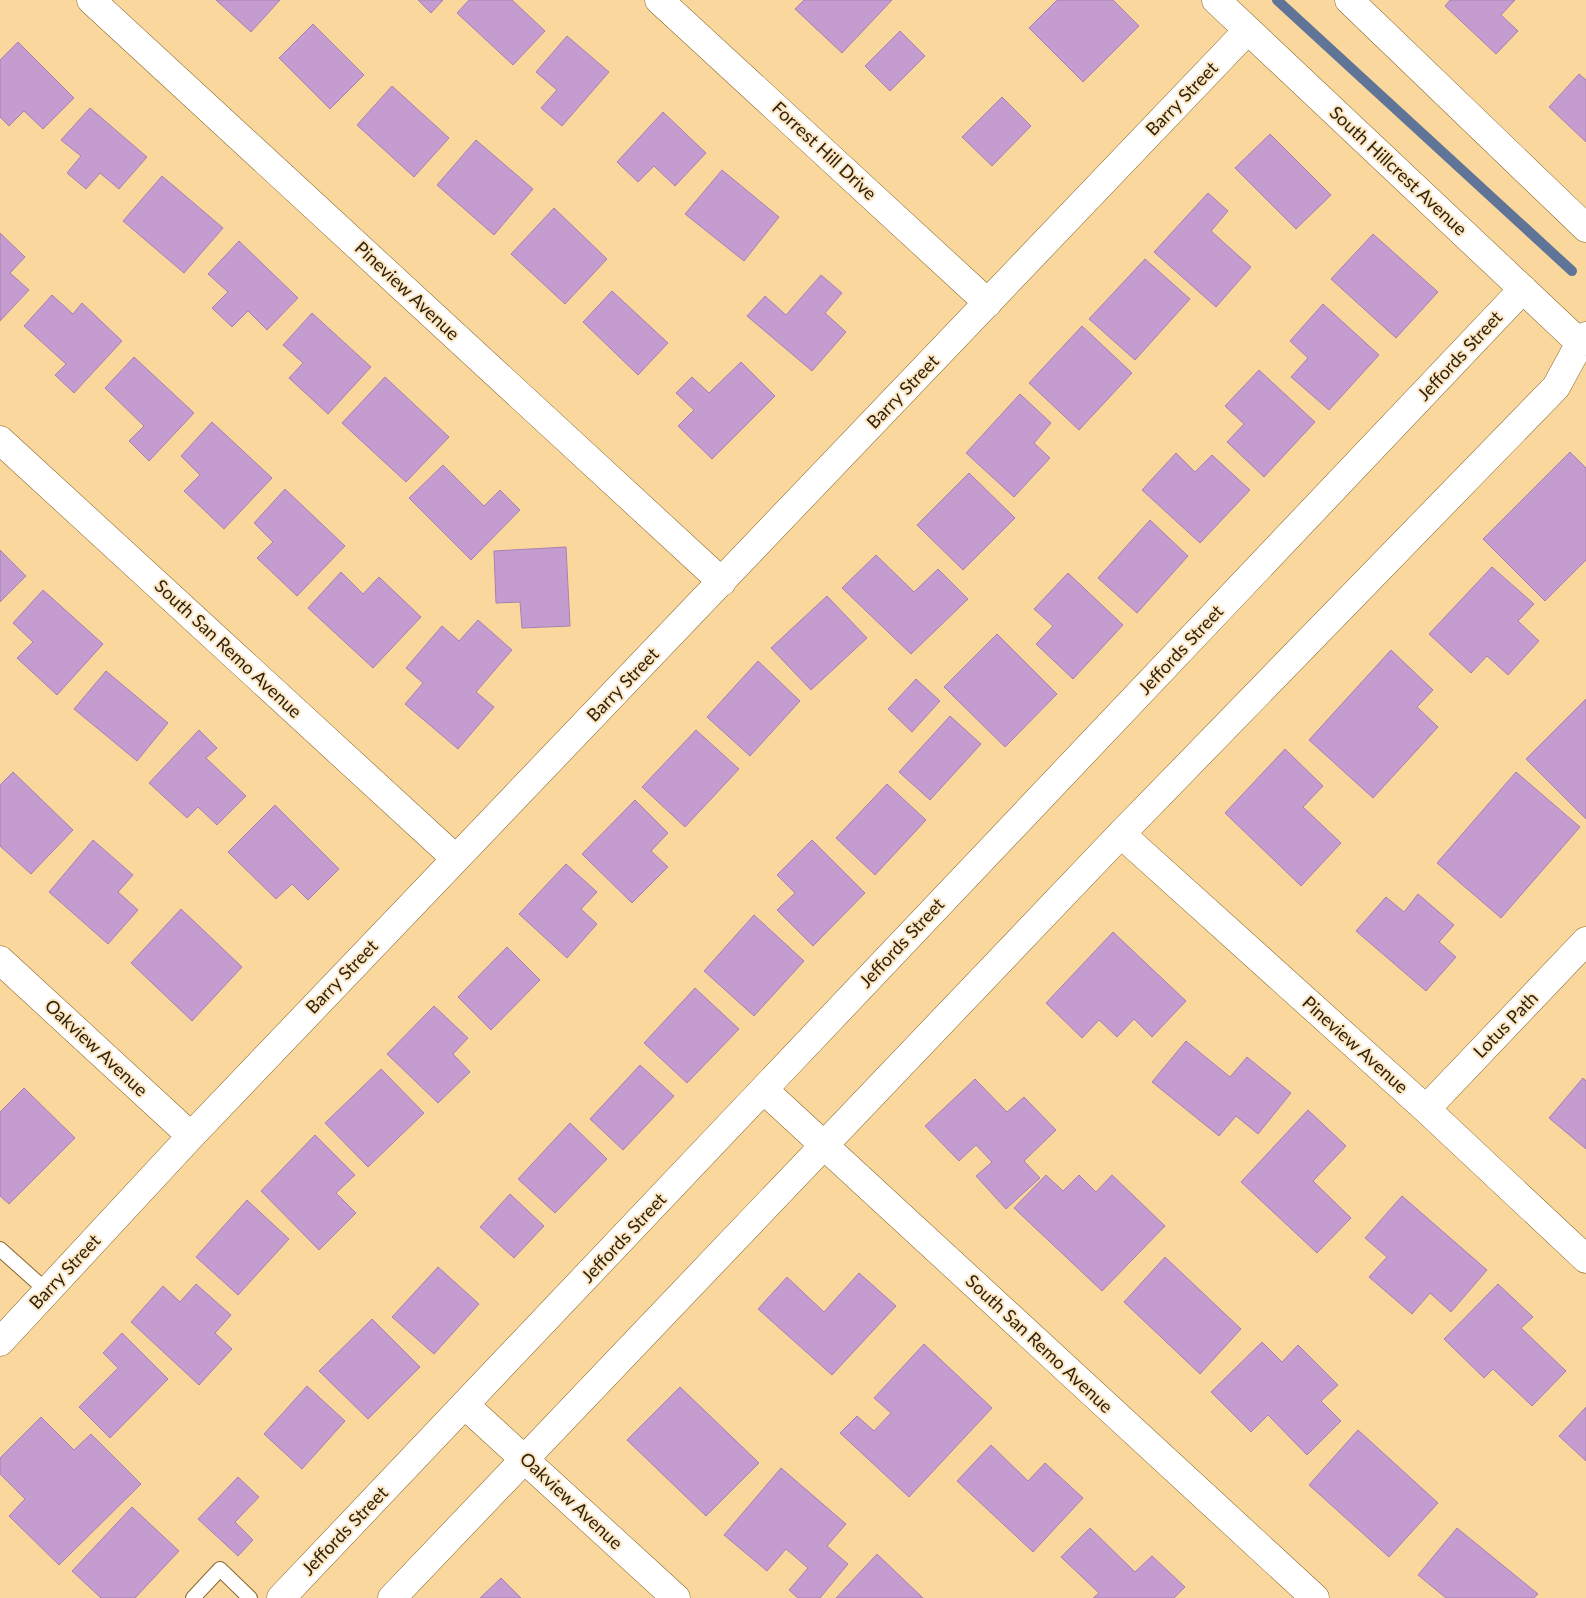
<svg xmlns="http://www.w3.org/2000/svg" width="1586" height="1598" font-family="Lato,sans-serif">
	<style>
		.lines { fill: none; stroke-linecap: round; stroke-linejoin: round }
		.stream { stroke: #5f7496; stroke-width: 10 }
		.building { fill: #c59ccf; stroke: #a880b1 }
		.lane-casing { stroke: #86662d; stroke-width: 16 }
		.street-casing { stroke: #86662d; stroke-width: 29 }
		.lane { stroke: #fff; stroke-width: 14 }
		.street { stroke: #fff; stroke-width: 28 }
		.labels { text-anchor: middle; stroke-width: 4; stroke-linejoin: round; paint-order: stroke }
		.street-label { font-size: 18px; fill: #2f220a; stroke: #fce6c4 }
	</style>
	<rect width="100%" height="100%" fill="#fad79c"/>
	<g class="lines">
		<!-- stream -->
		<path class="stream" d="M1277 0 1572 271"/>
	</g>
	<!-- building -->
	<path class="building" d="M216 0H280L251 32Z
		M418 0H443L431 13Z
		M469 0H512L545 31 513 65 457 13Z
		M804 0H892L842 53 795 9Z
		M1057 0H1113L1139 26 1083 82 1029 28Z
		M1450 0H1515L1501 15 1518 31 1496 54 1445 6Z
		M313 24 364 75 330 109 279 58Z
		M900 31 925 56 890 91 865 66Z
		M567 36 609 72 562 126 541 108 557 90 536 72Z
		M18 42 74 98 43 129 24 111 9 126 0 117V60Z
		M1579 74 1586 80V142L1549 107Z
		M392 86 449 138 414 177 357 125Z
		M1002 97 1031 126 992 166 962 137Z
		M90 108 147 157 119 189 100 173 86 189 67 173 81 156 61 140Z
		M663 112 706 153 675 186 654 166 638 182 617 162Z
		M1270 134 1331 195 1296 229 1235 168Z
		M476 140 533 189 494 235 437 185Z
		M722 170 779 217 744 261 685 214Z
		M162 176 223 228 184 273 123 221Z
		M1208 193 1228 211 1211 231 1251 267 1216 307 1154 252Z
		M554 208 607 259 565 304 511 254Z
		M0 233 25 257 10 273 29 290 0 321Z
		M1373 234 1438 292 1396 338 1331 279Z
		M239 241 298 298 267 330 248 311 232 327 212 308 228 292 208 274Z
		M1145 259 1190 299 1135 360 1089 319Z
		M821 275 842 293 825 313 846 332 812 371 747 316 765 296 786 315Z
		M612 291 668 343 638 375 583 322Z
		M52 295 73 314 82 303 122 341 74 393 55 375 66 364 24 326Z
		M1323 304 1379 355 1329 410 1291 377 1308 358 1290 341Z
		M312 313 371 367 328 414 289 378 303 363 283 345Z
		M1082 326 1132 373 1079 430 1029 383Z
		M134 357 194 413 149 461 129 441 144 426 105 388Z
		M741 362 775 396 712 459 678 426 694 410 676 393 692 377 709 393Z
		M1259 370 1315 422 1264 477 1227 442 1244 424 1225 406Z
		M385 377 449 437 406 482 342 423Z
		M1020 394 1051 423 1034 443 1050 458 1014 497 966 453Z
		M212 422 272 478 224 529 184 491 200 475 181 456Z
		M1570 452 1586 468V560L1545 601 1483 539Z
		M1176 453 1195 472 1212 455 1250 490 1200 543 1142 490Z
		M443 465 484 506 500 490 520 510 471 560 409 498Z
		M969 473 1015 518 963 570 917 525Z
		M285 489 345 546 297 596 257 558 273 542 254 523Z
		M1150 520 1188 556 1137 613 1098 578Z
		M566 547 570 626 522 628 520 602 496 603 494 551Z
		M0 550 26 576 0 602Z
		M876 555 914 592 938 569 968 599 911 654 842 588Z
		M1492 567 1534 604 1518 621 1539 641 1508 675 1487 656 1471 673 1429 634Z
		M341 572 363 594 379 577 421 617 373 668 308 608Z
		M1068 573 1123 625 1073 679 1036 644 1053 626 1034 609Z
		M43 590 103 644 57 695 17 658 33 642 13 623Z
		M827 596 867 638 811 690 771 648Z
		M478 620 512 650 476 692 494 707 458 749 405 704 423 683 406 668 442 626 459 641Z
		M997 634 1057 694 1005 747 944 687Z
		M1391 650 1433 690 1417 707 1438 727 1373 798 1309 740Z
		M758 661 800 701 750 756 707 717Z
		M106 671 168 723 137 761 74 709Z
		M916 679 940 701 912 732 888 709Z
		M1586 699V819L1526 759Z
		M950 716 981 744 930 800 899 772Z
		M199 730 217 748 206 758 246 796 217 825 198 807 187 818 149 783Z
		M696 730 739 769 685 827 642 787Z
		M1285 749 1323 786 1303 807 1341 843 1301 886 1225 813Z
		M13 772 73 830 31 874 0 846V785Z
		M1516 772 1580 827 1501 918 1437 863Z
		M887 784 926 820 875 875 836 838Z
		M635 800 668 833 651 851 668 867 632 903 582 854Z
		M275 805 339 869 308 900 292 884 276 899 228 852Z
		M93 840 133 875 118 892 138 910 108 944 49 892Z
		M812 840 865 893 813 946 777 910 795 893 777 875Z
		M566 864 597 892 581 909 597 924 567 958 519 914Z
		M1418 894 1454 925 1439 942 1456 957 1426 991 1356 931 1386 897 1404 912Z
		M181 909 242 967 192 1021 131 963Z
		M754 915 804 961 754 1016 704 971Z
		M1113 932 1186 1001 1152 1037 1134 1019 1117 1037 1099 1020 1082 1038 1046 1003Z
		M507 947 540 980 491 1030 458 997Z
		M695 988 739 1029 687 1083 644 1043Z
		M434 1006 468 1038 453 1054 470 1072 438 1103 387 1054Z
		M1186 1041 1230 1077 1247 1057 1291 1093 1258 1134 1236 1116 1219 1136 1152 1082Z
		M640 1065 674 1096 623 1150 590 1119Z
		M381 1069 424 1113 368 1167 325 1123Z
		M1583 1078 1586 1081V1149L1549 1118Z
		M975 1079 1007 1112 1024 1097 1056 1130 1024 1161 1040 1178 1006 1209 976 1176 992 1162 976 1145 959 1161 925 1126Z
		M24 1088 75 1138 9 1204 0 1196V1112Z
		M1308 1110 1346 1146 1313 1181 1351 1218 1317 1253 1241 1182Z
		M570 1123 607 1159 555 1213 518 1179Z
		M315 1135 355 1175 336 1193 356 1213 319 1250 261 1191Z
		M1046 1175 1063 1191 1079 1175 1096 1192 1112 1175 1165 1226 1102 1291 1014 1208Z
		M510 1194 544 1226 514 1258 480 1227Z
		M1402 1196 1487 1270 1451 1312 1430 1293 1412 1314 1369 1277 1387 1257 1365 1238Z
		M247 1200 289 1239 238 1295 196 1257Z
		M1165 1257 1241 1329 1200 1374 1124 1302Z
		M438 1267 479 1304 434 1354 392 1317Z
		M859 1273 896 1306 832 1375 758 1309 787 1277 824 1312Z
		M196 1284 231 1315 215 1333 232 1349 199 1385 131 1322 163 1286 180 1302Z
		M1498 1284 1533 1317 1521 1328 1566 1371 1532 1406 1493 1369 1484 1378 1444 1339Z
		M372 1319 420 1367 368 1419 319 1371Z
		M122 1333 168 1379 110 1438 79 1407 118 1368 103 1353Z
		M1262 1342 1282 1362 1298 1345 1338 1385 1321 1401 1341 1421 1307 1455 1268 1415 1251 1432 1211 1392Z
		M924 1344 992 1408 909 1497 840 1433 857 1416 874 1431 891 1413 874 1398Z
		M307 1386 345 1421 302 1469 264 1434Z
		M680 1387 759 1463 706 1516 627 1440Z
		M1586 1407V1461L1559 1436Z
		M41 1417 74 1450 91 1434 141 1484 59 1565 9 1516 25 1499 0 1474V1458Z
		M1358 1430 1438 1503 1389 1557 1309 1485Z
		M991 1445 1028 1481 1045 1463 1083 1498 1033 1552 957 1481Z
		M781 1468 846 1524 827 1546 848 1564 820 1598H798L789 1590 808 1568 786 1549 767 1571 724 1535Z
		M238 1477 259 1497 235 1522 253 1540 238 1556 198 1519Z
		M132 1507 179 1551 135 1598H101L72 1571Z
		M1090 1528 1135 1572 1152 1556 1185 1587 1174 1598H1093L1099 1593 1061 1557Z
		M1457 1528 1538 1594 1534 1598H1446L1418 1575Z
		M877 1554 923 1598H836Z
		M501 1578 521 1598H480Z"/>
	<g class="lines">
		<defs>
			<path id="lane" d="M0 1249 47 1291
				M193 1598 220 1569 250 1598"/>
			<path id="street" d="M91 0 722 582
				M659 0 988 303
				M1216 0 1580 343
				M1349 0 1586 228
				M0 440 455 858
				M1121 834 1426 1109 1586 1259
				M0 960 191 1136
				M764 1090 1315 1598
				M1426 1109 1586 941
				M0 1342 191 1136 1248 30
				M466 1406 676 1598
				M281 1598 1523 289
				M392 1598 1121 834 1556 387 1580 343 1586 336"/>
		</defs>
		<!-- lane casing -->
		<use href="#lane" class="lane-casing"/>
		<!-- street casing -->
		<use href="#street" class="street-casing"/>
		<!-- lane -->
		<use href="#lane" class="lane"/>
		<!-- street -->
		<use href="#street" class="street"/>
	</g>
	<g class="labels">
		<!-- street labels -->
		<g class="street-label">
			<text transform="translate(1182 99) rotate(-46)" y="6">Barry Street</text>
			<text transform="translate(824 151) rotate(43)" y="6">Forrest Hill Drive</text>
			<text transform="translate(1398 171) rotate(43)" y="6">South Hillcrest Avenue</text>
			<text transform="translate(407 291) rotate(43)" y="6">Pineview Avenue</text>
			<text transform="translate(1460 356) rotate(-47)" y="6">Jeffords Street</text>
			<text transform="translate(903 392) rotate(-46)" y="6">Barry Street</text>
			<text transform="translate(228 649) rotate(43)" y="6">South San Remo Avenue</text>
			<text transform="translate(1181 650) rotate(-47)" y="6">Jeffords Street</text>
			<text transform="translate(623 685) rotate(-46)" y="6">Barry Street</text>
			<text transform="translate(902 943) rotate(-47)" y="6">Jeffords Street</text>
			<text transform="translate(342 977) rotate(-46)" y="6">Barry Street</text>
			<text transform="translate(1506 1025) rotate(-46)" y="6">Lotus Path</text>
			<text transform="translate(1355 1045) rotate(42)" y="6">Pineview Avenue</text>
			<text transform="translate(96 1048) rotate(43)" y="6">Oakview Avenue</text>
			<text transform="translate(624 1238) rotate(-47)" y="6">Jeffords Street</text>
			<text transform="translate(65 1272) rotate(-47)" y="6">Barry Street</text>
			<text transform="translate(1039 1344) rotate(43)" y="6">South San Remo Avenue</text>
			<text transform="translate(571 1501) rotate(43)" y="6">Oakview Avenue</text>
			<text transform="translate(345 1531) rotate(-46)" y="6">Jeffords Street</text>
		</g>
	</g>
</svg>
